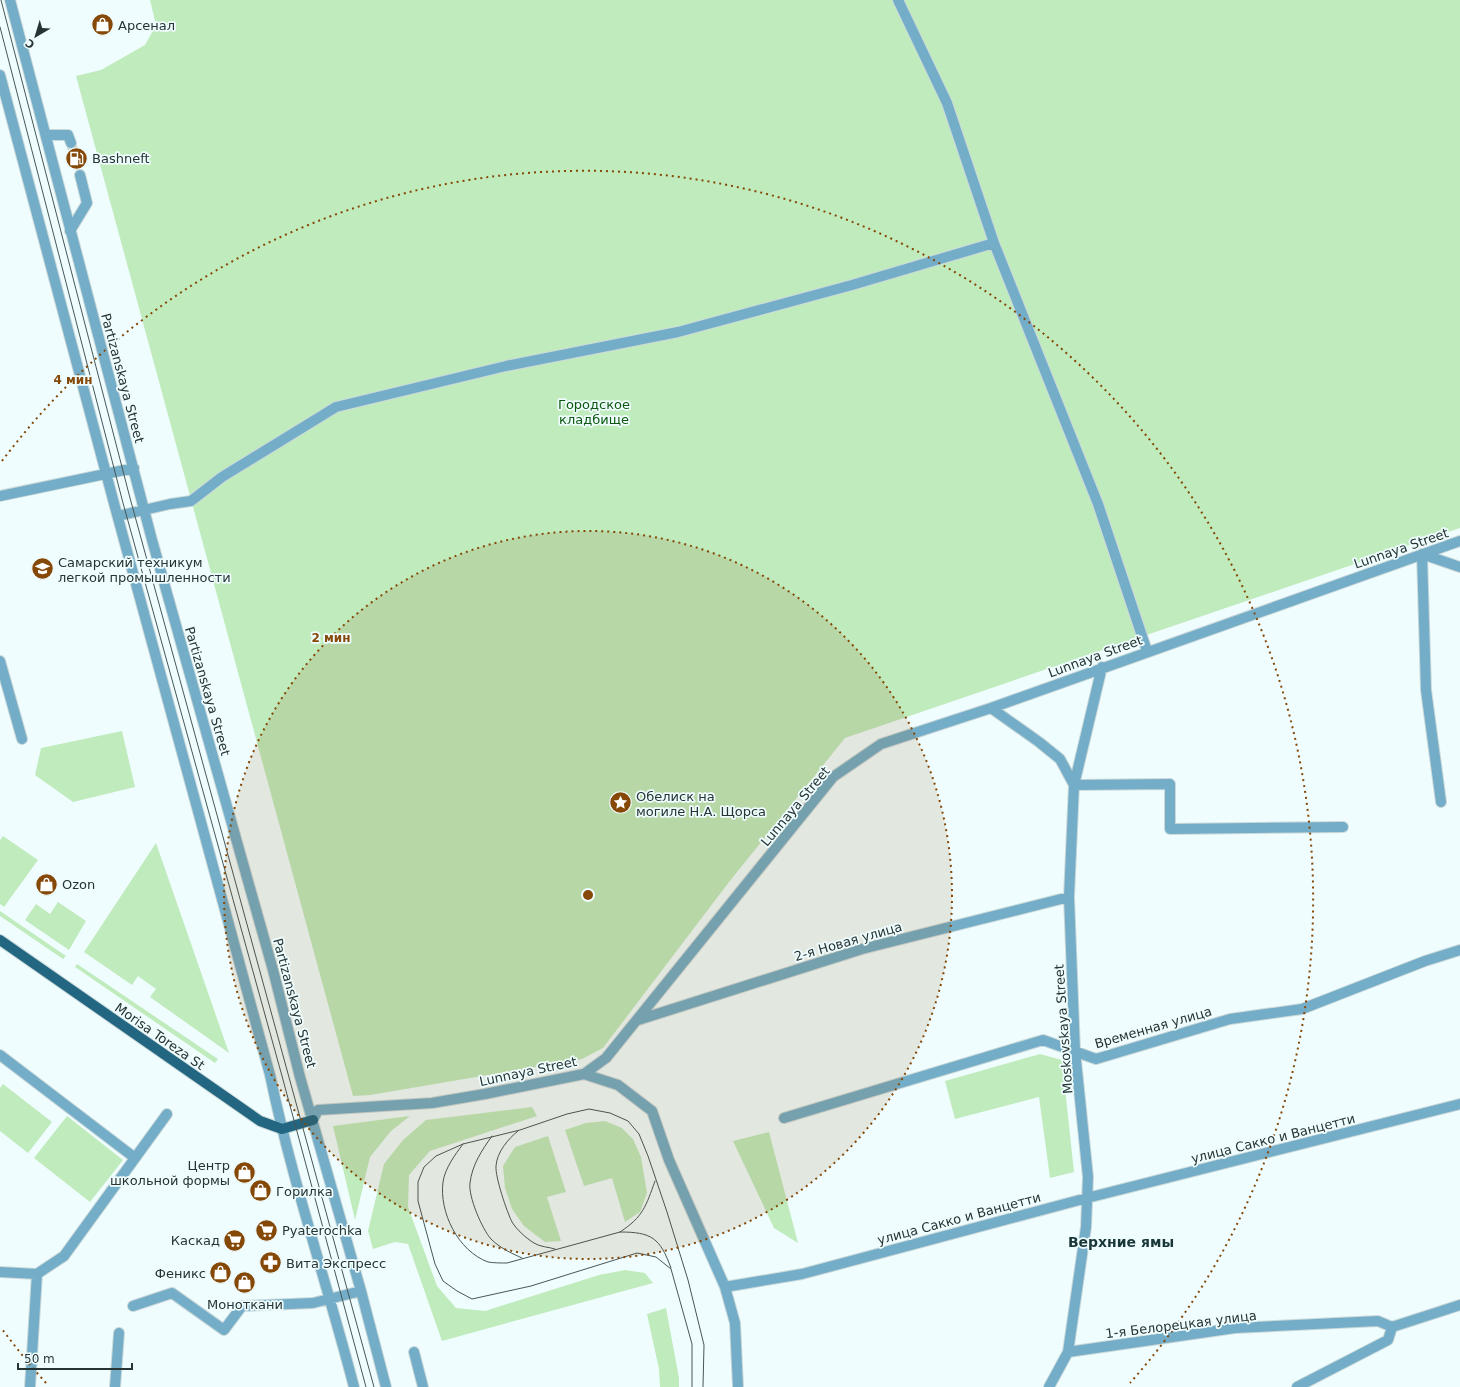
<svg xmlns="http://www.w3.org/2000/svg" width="1460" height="1387" font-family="'DejaVu Sans',sans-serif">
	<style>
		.green { fill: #c0ebbd }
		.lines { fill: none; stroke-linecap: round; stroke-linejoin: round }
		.minor-tunnel { stroke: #c7d5d6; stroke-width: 10; stroke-dasharray: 10 5; stroke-linecap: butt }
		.minor-casing { stroke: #cbd9da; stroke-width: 12 }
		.major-casing { stroke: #cbd9da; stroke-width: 12 }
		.minor { stroke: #74adc7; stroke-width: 10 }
		.major { stroke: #226681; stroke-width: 10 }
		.tram { stroke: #485656; stroke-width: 1 }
		.ring { fill: none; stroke: #854807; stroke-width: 2; stroke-dasharray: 2 4 }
		.labels { text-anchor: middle; stroke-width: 3.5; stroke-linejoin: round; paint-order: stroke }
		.poi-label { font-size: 13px; fill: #263434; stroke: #effdfe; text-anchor: start }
		.street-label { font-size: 13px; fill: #263434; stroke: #effdfe }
		.park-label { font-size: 13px; fill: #0d5810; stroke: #effdfe }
		.neighbourhood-label { font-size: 14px; font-weight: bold; fill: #193739; stroke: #effdfe }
		.centre { fill: #854807; stroke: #effdfe; stroke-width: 2 }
		.ring-label { font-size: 12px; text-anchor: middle; font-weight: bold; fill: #854807; stroke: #effdfe; stroke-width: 3.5; stroke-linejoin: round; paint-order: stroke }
	</style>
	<rect width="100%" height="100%" fill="#effdfe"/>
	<!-- green -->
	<path class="green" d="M150 0H1460V528L845 738 729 882 603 1048 582 1059 370 1095 353 1096 76 76 101 70 145 45 156 25Z
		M122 731 135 787 73 802 35 775 41 748Z
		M3 836 38 860 4 907 0 904V840Z
		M156 843 229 1053 150 997 156 989 138 976 132 985 84 952Z
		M58 902 86 921 69 950 25 920 36 904 50 914Z
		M0 911 66 956 63 959 0 916Z
		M77 964 218 1059 215 1063 75 967Z
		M1040 1054 1062 1060 1074 1172 1050 1178 1039 1097 955 1119 945 1081Z
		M3 1084 52 1122 28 1153 0 1131V1088Z
		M532 1107 537 1116 430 1151 409 1175 408 1207 437 1286 456 1308 485 1311 599 1275 625 1270 645 1273 653 1283 442 1341 408 1244 395 1242 373 1249 368 1231 384 1164 403 1140 426 1120Z
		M67 1116 123 1160 90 1202 34 1158Z
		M410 1116 391 1131 370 1157 355 1220 333 1126Z
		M605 1121 622 1128 633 1139 641 1157 647 1193 640 1212 625 1222 612 1178 584 1186 565 1130 586 1123Z
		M769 1132 798 1243 774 1228 733 1141Z
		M548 1136 566 1192 547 1197 561 1241 545 1242 524 1226 512 1209 505 1188 503 1166 515 1147Z
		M666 1308 679 1378V1387H660L659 1369 647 1314Z"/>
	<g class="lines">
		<!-- minor-tunnel -->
		<path class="minor-tunnel" d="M71 143 80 175"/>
		<defs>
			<path id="minor" d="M10 0 152 540 273 970 300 1077 361 1291 386 1387
				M898 0 947 103 994 243 1098 504 1147 651
				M0 75 115 507 270 1075C292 1181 327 1283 354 1387
				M46 135H68L71 143
				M70 231 87 203 80 175
				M0 496 134 468
				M118 516 170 504 191 501 222 477 336 407 506 366 678 332 852 285 994 243
				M0 661 22 739
				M991 708 1039 742 1060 759 1074 785 1170 784V829L1343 827
				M1441 802 1426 690 1422 554 1460 567
				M638 1020 862 949 1069 897
				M0 1055 135 1158
				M584 1074 618 1085 652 1111 669 1160 725 1287 735 1323 738 1387
				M784 1118 1043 1040 1096 1059 1230 1019 1302 1009 1425 961 1460 950
				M313 1120 318 1110 432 1103 485 1094 584 1074 606 1058 833 777 881 744 991 708 1460 541
				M0 1272 37 1274 64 1256 167 1114
				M725 1287 802 1274 1087 1198 1460 1104
				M133 1306 172 1293 224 1330 242 1306 313 1303 361 1291
				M414 1352 423 1387
				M1068 1352 1235 1328 1378 1321 1392 1327 1460 1305
				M30 1387 37 1274
				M115 1387 119 1333
				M1049 1387 1068 1352 1086 1227 1088 1177 1075 1051 1069 897 1074 785 1102 667
				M1297 1387 1388 1340 1392 1327"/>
			<path id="major" d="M0 940 260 1121 282 1129 313 1120"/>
		</defs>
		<!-- minor casing -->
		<use href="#minor" class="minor-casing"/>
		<!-- major casing -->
		<use href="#major" class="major-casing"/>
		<!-- minor -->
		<use href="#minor" class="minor"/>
		<!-- major -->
		<use href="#major" class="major"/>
		<!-- tram -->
		<path class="tram" d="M1 0 130 498 374 1387
			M0 27 123 503 282 1076 366 1387
			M518 1131C508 1139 497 1152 496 1166 495 1177 507 1212 512 1222 517 1230 526 1238 534 1243 540 1247 549 1247 555 1249
			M492 1136C482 1150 472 1165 470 1183 468 1196 482 1229 491 1239 500 1248 511 1253 522 1258
			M463 1144C455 1155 445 1168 443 1182 439 1212 458 1251 488 1262 494 1263 501 1263 507 1263L620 1232C643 1217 646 1206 655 1181
			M620 1232C652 1232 660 1238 671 1268
			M692 1387V1344L671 1269 656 1257 637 1253 531 1286 472 1299 457 1291 443 1281 435 1264 418 1201V1182L424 1167 436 1156 463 1144 520 1130 567 1114 589 1109 610 1113 628 1121 639 1134 648 1156 667 1212 688 1280 704 1345 703 1387"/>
	</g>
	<!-- distance rings -->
	<circle cx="588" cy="895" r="364" fill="#854807" fill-opacity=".12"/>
	<g class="ring">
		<circle cx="588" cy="895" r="364"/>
		<path d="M46 1383A729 729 0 0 1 2 1329M2 461A729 729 0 1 1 1130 1383"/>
	</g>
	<!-- icons -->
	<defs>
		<symbol id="shop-disc" viewBox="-11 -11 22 22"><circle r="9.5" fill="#854807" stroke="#effdfe"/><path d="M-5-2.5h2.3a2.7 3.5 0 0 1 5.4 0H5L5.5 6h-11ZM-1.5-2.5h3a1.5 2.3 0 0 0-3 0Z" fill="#fff"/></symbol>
		<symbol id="fuel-disc" viewBox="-11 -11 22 22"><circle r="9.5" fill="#854807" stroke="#effdfe"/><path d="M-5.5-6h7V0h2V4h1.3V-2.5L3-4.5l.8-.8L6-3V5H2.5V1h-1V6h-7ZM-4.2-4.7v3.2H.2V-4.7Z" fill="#fff"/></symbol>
		<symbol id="university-disc" viewBox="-11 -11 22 22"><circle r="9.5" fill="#854807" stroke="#effdfe"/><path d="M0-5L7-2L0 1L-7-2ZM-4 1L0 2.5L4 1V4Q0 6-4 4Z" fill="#fff"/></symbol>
		<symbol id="sight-disc" viewBox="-11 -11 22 22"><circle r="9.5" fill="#854807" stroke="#effdfe"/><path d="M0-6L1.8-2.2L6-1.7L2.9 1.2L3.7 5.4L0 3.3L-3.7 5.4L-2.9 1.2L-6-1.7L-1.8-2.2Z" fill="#fff"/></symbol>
		<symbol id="supermarket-disc" viewBox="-11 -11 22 22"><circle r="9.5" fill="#854807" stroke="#effdfe"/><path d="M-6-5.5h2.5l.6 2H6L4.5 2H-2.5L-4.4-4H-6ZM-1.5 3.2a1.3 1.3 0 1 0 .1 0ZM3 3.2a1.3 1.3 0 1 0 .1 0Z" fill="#fff"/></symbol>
		<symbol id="pharmacy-disc" viewBox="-11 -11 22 22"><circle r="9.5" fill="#854807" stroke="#effdfe"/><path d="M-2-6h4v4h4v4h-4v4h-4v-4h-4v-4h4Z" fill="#fff"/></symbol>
	</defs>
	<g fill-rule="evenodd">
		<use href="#shop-disc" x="90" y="12" width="25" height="25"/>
		<use href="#fuel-disc" x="64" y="146" width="25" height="25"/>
		<use href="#university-disc" x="30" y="556" width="25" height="25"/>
		<use href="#sight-disc" x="608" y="790" width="25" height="25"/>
		<use href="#shop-disc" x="34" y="872" width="25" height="25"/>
		<use href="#shop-disc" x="232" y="1160" width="25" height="25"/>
		<use href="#shop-disc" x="248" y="1178" width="25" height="25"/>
		<use href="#supermarket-disc" x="254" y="1218" width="25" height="25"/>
		<use href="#supermarket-disc" x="222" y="1228" width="25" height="25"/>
		<use href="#pharmacy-disc" x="258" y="1250" width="25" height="25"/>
		<use href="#shop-disc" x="208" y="1260" width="25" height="25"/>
		<use href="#shop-disc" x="232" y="1270" width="25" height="25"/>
	</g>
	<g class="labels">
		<!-- poi labels -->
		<g class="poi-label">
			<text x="118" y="30">Арсенал</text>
			<text x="92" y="163">Bashneft</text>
			<text x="58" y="567">Самарский техникум<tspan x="58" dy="15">легкой промышленности</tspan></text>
			<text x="636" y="801">Обелиск на<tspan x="636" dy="15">могиле Н.А. Щорса</tspan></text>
			<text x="62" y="889">Ozon</text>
			<text x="230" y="1170" text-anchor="end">Центр<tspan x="230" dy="15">школьной формы</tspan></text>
			<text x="276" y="1196">Горилка</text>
			<text x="282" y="1235">Pyaterochka</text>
			<text x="220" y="1245" text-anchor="end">Каскад</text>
			<text x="286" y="1268">Вита Экспресс</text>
			<text x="206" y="1278" text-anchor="end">Феникс</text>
			<text x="245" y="1309" text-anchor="middle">Моноткани</text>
		</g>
		<!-- street labels -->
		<g class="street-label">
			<text transform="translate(123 378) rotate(75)" y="5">Partizanskaya Street</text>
			<text transform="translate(1401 548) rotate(-19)" y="5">Lunnaya Street</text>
			<text transform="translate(1095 656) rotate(-20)" y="5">Lunnaya Street</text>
			<text transform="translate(208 691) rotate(74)" y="5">Partizanskaya Street</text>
			<text transform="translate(795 806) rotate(-50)" y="5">Lunnaya Street</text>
			<text transform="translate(848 941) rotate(-16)" y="5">2-я Новая улица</text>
			<text transform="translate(295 1003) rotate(75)" y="5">Partizanskaya Street</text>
			<text transform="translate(1153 1027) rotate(-16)" y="5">Временная улица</text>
			<text transform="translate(1063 1029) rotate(-94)" y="5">Moskovskaya Street</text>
			<text transform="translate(160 1036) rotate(35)" y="5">Morisa Toreza St</text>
			<text transform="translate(528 1071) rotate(-12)" y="5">Lunnaya Street</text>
			<text transform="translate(1273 1138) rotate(-14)" y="5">улица Сакко и Ванцетти</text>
			<text transform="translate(959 1218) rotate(-15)" y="5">улица Сакко и Ванцетти</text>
			<text transform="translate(1181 1324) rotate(-7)" y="5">1-я Белорецкая улица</text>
		</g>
		<!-- park labels -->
		<g class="park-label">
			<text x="594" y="409">Городское<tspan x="594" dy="15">кладбище</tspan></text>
		</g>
		<!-- neighbourhood labels -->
		<g class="neighbourhood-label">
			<text x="1121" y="1247">Верхние ямы</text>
		</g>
	</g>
	<circle cx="588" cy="895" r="6" class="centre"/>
	<g class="ring-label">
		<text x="73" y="384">4 мин</text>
		<text x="331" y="642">2 мин</text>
	</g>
	<!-- north arrow -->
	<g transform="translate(36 36) rotate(218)" stroke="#effdfe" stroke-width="3" paint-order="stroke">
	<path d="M0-3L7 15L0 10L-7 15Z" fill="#263434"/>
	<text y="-6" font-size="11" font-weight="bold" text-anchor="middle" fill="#263434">С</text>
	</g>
	<!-- scale -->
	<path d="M18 1363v6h114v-6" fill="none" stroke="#263434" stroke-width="2"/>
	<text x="24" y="1363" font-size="12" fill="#263434" stroke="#effdfe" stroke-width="3" paint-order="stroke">50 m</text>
</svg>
